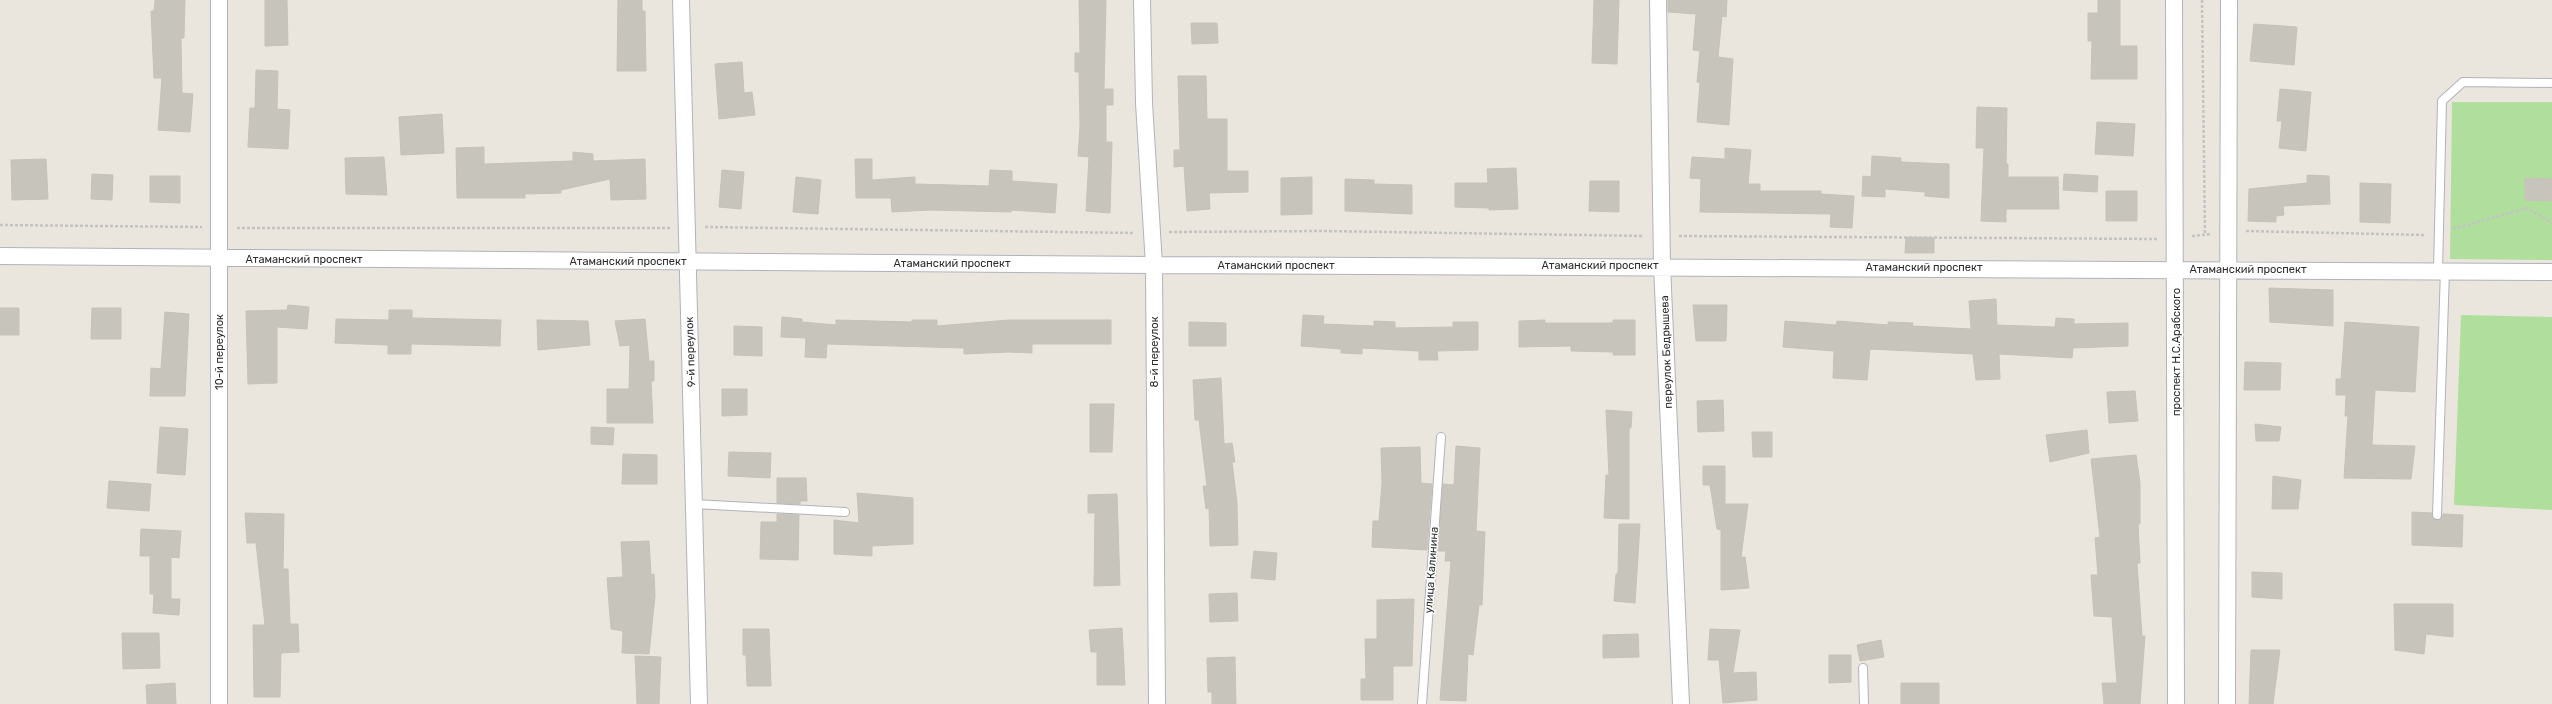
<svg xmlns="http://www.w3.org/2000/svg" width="2552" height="704" font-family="Rubik,sans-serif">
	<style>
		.green { fill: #b0df9d }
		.building { fill: #c7c4bc; stroke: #c7c2b7 }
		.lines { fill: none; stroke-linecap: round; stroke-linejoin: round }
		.lane-casing { stroke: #b0b3bd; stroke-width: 10 }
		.street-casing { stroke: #b0b3bd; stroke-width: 18 }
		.path { stroke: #c3c3c3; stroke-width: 2.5; stroke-dasharray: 3 2; stroke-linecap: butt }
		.lane { stroke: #fff; stroke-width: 8 }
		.street { stroke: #fff; stroke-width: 16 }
		.labels { text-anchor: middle; stroke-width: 3; stroke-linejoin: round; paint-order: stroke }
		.street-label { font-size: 11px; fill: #2a2a2a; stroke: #fff }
	</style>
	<rect width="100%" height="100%" fill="#ebe6dd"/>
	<!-- green -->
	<path class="green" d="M2452 102H2552V260L2450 259Z
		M2461 315 2552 317V510L2454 505Z"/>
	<!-- building -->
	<path class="building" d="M155 0H185L184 38H181L182 93 193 94 190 132 158 130 162 78H154L151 11H154Z
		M265 0H287L288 45 265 46Z
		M618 0H642V11H645L646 71H617Z
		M1079 0H1106L1104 89H1113V105H1106V142H1112L1110 213 1086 211 1089 157 1078 156 1080 126 1079 72H1075V53H1080Z
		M1594 0H1619L1617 64 1592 63Z
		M1668 0H1727L1726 17 1722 16 1718 57 1733 59 1729 125 1697 122 1700 83 1697 82 1700 51 1693 50 1696 14 1668 12Z
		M2098 0H2120V46H2137V79H2091L2092 41H2088V13H2098Z
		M1191 23H1217L1218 43 1192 44Z
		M2254 24 2297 27 2294 65 2250 61Z
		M742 62 744 93 752 92 755 115 719 119 715 64Z
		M256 70 278 71 277 109 290 110 288 149 248 147 250 108H255Z
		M1178 76H1206L1207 119H1227V171H1248V192L1209 193 1210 209 1187 211 1184 166 1174 167V150H1180Z
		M2280 89 2311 92 2306 151 2279 148 2282 121H2277Z
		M1977 107 2007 108 2006 164H2008V177H2058L2059 209H2006V222L1981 221 1984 148H1976Z
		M442 114 444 153 401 155 399 117Z
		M2097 122 2135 124 2133 156 2095 154Z
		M484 147V164L573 161V152L593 154V161L645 159 646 199 611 200 610 179 561 190V193L525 194V198H457L456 148Z
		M1725 148 1751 150 1748 184H1760V191H1821V194L1854 196 1852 228 1830 227 1831 214 1700 212 1701 179 1690 178 1692 157 1725 159Z
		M1872 156 1901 158V162L1949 164V198L1925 196V192L1885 189V197L1862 196 1863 176 1871 177Z
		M384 157 387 195 346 194 345 158Z
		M46 159 48 199 12 200 11 160Z
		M855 159H872V180L915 177V184L989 186 990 170 1012 171V181L1057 184 1055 213 1011 210V212L930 210 892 212 891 198H856Z
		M1516 168 1518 209 1489 210V208L1455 207V183H1488L1487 169Z
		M722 170 744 172 741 209 719 207Z
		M92 174 113 175 112 200 91 199Z
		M2064 174 2098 176 2097 192 2063 190Z
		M2307 175 2329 176 2330 204 2283 206 2284 215 2276 216V222L2248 221 2249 189 2307 183Z
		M150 176H180V203L150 202Z
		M796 177 821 180 818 214 793 212Z
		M1312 177V214L1281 215V178Z
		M2525 178 2552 179V201L2525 200Z
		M1345 179 1374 180V184L1412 185V214L1345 211Z
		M1590 181H1619V212L1589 211Z
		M2360 183 2391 184 2390 223 2360 222Z
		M2106 191H2137V221H2106Z
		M1906 237 1934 238V253H1905Z
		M2269 288 2333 290V326L2270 322Z
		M1996 299 1997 325 2055 327 2056 318 2074 319V324L2128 323V346L2073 348 2072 358 1999 354 2000 379 1976 380 1973 354 1870 349 1867 380 1833 378 1834 351 1783 347 1785 321 1836 325 1837 321 1888 325V322L1913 323 1912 326 1971 329 1969 301Z
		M288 305 309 307 307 329 277 327V383L248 384 246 311 287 310Z
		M1693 305H1727L1726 341H1696Z
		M0 308H19V335H0Z
		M92 308H121V339H91Z
		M389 310H412V318L501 320 500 346 411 344V354H388V345L335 343 336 319 389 320Z
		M165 312 189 314 185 396H150L151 368 161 369Z
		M1303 315 1324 316 1323 324 1374 326V321L1395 322V328L1453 327V322H1478V350L1437 351 1438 360H1419V351L1362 348V354L1341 353V349L1301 346Z
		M782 317 802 319V322L836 325V320L912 322V320H937V326L1009 320H1111V344H1032V353L1009 352 964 354V348L827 344 826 358 805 357 806 338 781 337Z
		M645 319 649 361H654V381H651L653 423H607V389H629L630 345 620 346 615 321Z
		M537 320 588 321 590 345 538 350Z
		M1545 320V323H1613V320H1635V355H1613V352L1571 351V346L1519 347V321Z
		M1189 322 1226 323V346H1189Z
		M2345 322 2419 327 2415 392 2375 390 2372 445 2415 446 2411 479 2344 478 2348 416H2345L2346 395H2336V379H2341Z
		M734 326 762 327V356L734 355Z
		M2245 362 2281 363 2280 390H2244Z
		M1221 378 1224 444 1232 443 1235 462H1232L1237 503 1238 545 1210 546 1209 508 1206 509 1203 486H1207L1199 420H1195L1193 380Z
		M722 389H747V415L722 416Z
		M2135 391 2138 421 2109 423 2107 392Z
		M1723 400 1724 431 1698 432 1697 401Z
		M1090 404H1114L1112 452H1090Z
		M1606 410 1632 412 1631 428H1629V519L1604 518 1606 475H1609Z
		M2255 424 2281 427 2279 441H2256Z
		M160 427 188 429 185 475 157 473Z
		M591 427 614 428 613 445 591 444Z
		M2087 430 2089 453 2050 462 2046 435Z
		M1752 432H1772V457H1753Z
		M1456 446 1480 448 1476 531 1485 532 1482 605H1479L1473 655 1468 654 1466 701 1440 700 1451 561H1445L1446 551H1438L1443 484 1454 485Z
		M1420 447 1421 483 1432 484 1427 550 1372 547 1373 521H1379L1382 483 1381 448Z
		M729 452 771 453 770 478 728 476Z
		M623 454 657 455V484H622Z
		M2136 455 2140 483V524H2138L2140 563H2137L2142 636H2145L2140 704H2104L2102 683H2117L2112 617 2094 616 2091 575H2098L2095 538 2100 537 2091 459Z
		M1703 466H1725V504H1748L1741 557H1745L1749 588 1721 590V530L1717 529 1710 485H1703Z
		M2273 476 2301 480 2298 509H2272Z
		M777 478H806L807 501H800V504L777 503Z
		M109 481 151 484 149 511 107 508Z
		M857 493 913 498V544L872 546V556L834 554V520L859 523Z
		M1117 494 1120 585 1094 586 1095 513H1088V495Z
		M2412 512 2432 513V518L2436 520 2441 518 2443 514 2463 515 2462 547 2412 545Z
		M245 513 284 514 283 569H288L290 624H298L299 652 281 653 280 697H254L253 625H265L256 543H247Z
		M777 514 799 515 798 560 760 559 761 522H777Z
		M1619 524H1640L1635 603 1614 601 1616 574H1618Z
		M141 529 181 531 179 558 171 557V599H180L179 615 153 613 154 594H150V556H140Z
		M649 541 651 575 654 574 655 596 649 654 622 653 623 631 611 629 607 578 623 577 621 542Z
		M1254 551 1277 553 1275 580 1251 578Z
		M2252 572 2282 573V599L2252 597Z
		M1237 593 1238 621 1210 622 1209 594Z
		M1414 599 1412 666H1393V700H1361V679H1366L1365 639H1377V600Z
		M2394 604H2453V637L2426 634 2424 654 2395 650Z
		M1122 628 1125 685H1097V652H1091L1089 630Z
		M743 629H769L771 686H747L746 655H743Z
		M1710 629 1740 630 1733 673 1756 672 1757 700 1723 703 1719 660H1708Z
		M122 633H159L160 668 123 669Z
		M1638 634 1639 657 1603 658V635Z
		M1881 640 1884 657 1860 661 1857 645Z
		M2251 650H2280L2273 704H2249Z
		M1829 655H1851V682L1829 683Z
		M635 656 661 657 659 704H637Z
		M1235 657 1236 704H1212V692H1208L1207 658Z
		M175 683 176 704H147L146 685Z
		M1901 683H1939V704H1901Z"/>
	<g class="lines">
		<defs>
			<path id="lane" d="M2438 270 2442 101 2463 82 2552 83
				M694 504 845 512
				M2437 515 2445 270
				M1863 668 1864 704
				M1422 704 1441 437"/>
			<path id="street" d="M219 0V704
				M681 0 699 704
				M1142 0 1144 103 1154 265 1157 704
				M1658 0 1662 265 1681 704
				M2174 0 2176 704
				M0 256 1154 265 2552 272
				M2227 704 2229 0"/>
		</defs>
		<!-- lane casing -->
		<use href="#lane" class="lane-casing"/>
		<!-- street casing -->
		<use href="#street" class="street-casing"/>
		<!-- path -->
		<path class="path" d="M2202 0 2205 235
			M0 225 202 227
			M705 227 1134 233
			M237 228H670
			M2453 229 2527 208 2552 223
			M2246 231 2425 235
			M1169 232 1323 231 1644 236
			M1679 236 2158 239
			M2192 236 2211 234"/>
		<!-- lane -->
		<use href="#lane" class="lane"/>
		<!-- street -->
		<use href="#street" class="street"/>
	</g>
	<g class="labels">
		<!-- street labels -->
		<g class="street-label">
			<text x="304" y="263">Атаманский проспект</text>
			<text x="628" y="265">Атаманский проспект</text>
			<text x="952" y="267">Атаманский проспект</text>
			<text x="1276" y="269">Атаманский проспект</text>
			<text x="1600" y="269">Атаманский проспект</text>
			<text x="1924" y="271">Атаманский проспект</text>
			<text x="2248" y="273">Атаманский проспект</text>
			<text transform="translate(219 352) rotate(-90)" y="4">10-й переулок</text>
			<text transform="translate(690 352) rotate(-92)" y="4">9-й переулок</text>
			<text transform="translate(1154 352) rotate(-90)" y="4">8-й переулок</text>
			<text transform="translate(1666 352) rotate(-92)" y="4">переулок Бедрышева</text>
			<text transform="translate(2176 352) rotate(-90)" y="4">проспект Н.С.Арабского</text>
			<text transform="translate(1431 570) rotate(-86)" y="4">улица Калинина</text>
		</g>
	</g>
</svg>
